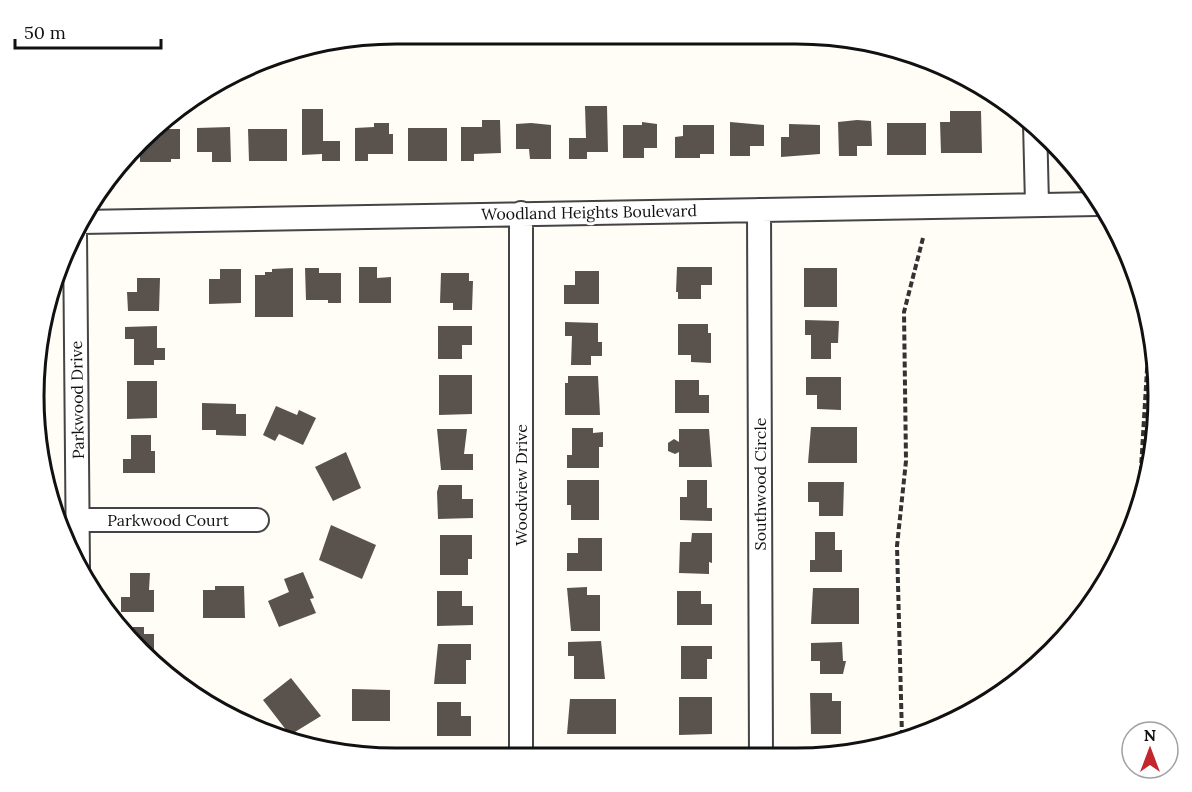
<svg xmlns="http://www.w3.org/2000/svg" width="1192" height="792" font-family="Lora,serif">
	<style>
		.building { fill: #5a524d }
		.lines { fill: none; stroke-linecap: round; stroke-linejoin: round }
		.minor-casing { stroke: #444; stroke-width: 26 }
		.path { stroke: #333; stroke-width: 4; stroke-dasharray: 6 3; stroke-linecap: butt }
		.minor { stroke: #fff; stroke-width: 22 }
		.labels { text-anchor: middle; stroke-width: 6; stroke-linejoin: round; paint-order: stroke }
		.street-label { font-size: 16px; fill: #111; stroke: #fff }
		.rim { fill: none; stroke: #111; stroke-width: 3 }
	</style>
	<rect width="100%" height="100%" fill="#fffdf5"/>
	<!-- building -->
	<path class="building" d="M396 33H421V36H383Z
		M434 33 476 34V45H434Z
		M633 35H652V42H633Z
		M671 35H712L713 41 671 42Z
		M585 106H607L608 152H587V159H569V138H586Z
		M302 109H323V141H340V161H322V154L302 155Z
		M950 111H981L982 153H941L940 122H950Z
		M482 120H500L501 153 474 154V161H461V127H482Z
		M857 120 871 121 872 146H857V156H839L838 122Z
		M642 122 657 124V148H644V158H623V125H642Z
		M730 122 764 125V146H750V156H730Z
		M374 123H389V134H393V154H368V161H355V128L374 127Z
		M531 123 551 125V159H530L529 149H516V124Z
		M887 123H926V155H887Z
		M789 124 820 125V154L781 157V137H789Z
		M683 125H714V154H700V158H675V137L683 136Z
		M230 127 231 162H212V152H197V128Z
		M408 128H447V161H408Z
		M157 129H180V159H171V162H140V145Z
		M248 129H287V161H249Z
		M359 267H377V278L391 277V303H359Z
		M677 267H712V285H701V299H678V292H676Z
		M293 268V317H255V275H265V272H272V269Z
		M305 268H319V273H341V303H328V300H306Z
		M804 268H837V307H804Z
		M220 269H241V303L209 304V279H220Z
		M575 271H599V304H564V285H575Z
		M441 273H469V281H473L472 310H453V303H440Z
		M137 278H160L159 311H128L127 292H137Z
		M805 320 839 321 838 343H831V359H811V335H805Z
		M565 322 598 323V342H602V356H591V365H571L572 336H565Z
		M678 324H708V333H711V363L691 362V355H678Z
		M157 326V348H165V360H154V365H134V339H125V327Z
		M438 326H472V345H462V359H438Z
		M439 375H472V414L439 415Z
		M568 376H598L600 415H565V383H568Z
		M806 377H841V410L817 409V395H806Z
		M675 380H699V395H709V413H675Z
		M127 381H157V418L127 419Z
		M202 403 236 404V414H246V436L216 435V430H202Z
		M276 406 297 415 299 410 316 418 303 445 279 434 275 441 263 435Z
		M811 427H857V463H808Z
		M572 428H593V433L603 432V447H599V468H567V455H572Z
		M437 429H467L464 454H473V470H441Z
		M679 429H709L712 467H679V452L675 454 668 451V443L674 439 679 442Z
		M131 435H151V451H155V473H123V459H131Z
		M346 452 361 488 333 501 315 467Z
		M567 480H599V520H571V505H567Z
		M687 480H707V508H712V521L680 520V497H687Z
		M808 482H844L843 516H819V502H808Z
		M439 485H462V499H473V518L438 519 437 492Z
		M331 525 376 545 362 579 319 560Z
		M815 532H835V550H842V572H810V560H815Z
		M692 533H712V563L709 562V574L679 573 680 542H691Z
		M440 535H472V559H468V575H440Z
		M578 538H602V571H567V553H578Z
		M303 572 314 598 310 599 316 613 279 627 268 601 289 592 284 579Z
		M130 573H150L149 590H154V612H121V597H130Z
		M215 586H244L245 618H203V590H215Z
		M587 587V595H600V631H571L567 588Z
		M813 588H859V624H811Z
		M437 591H462V606H473V625L437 626Z
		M677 591H701V604H712V625H677Z
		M125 627H144V634H154V666Z
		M601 641 605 679H574V656H568V642Z
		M842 642 843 661H846L843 674H820V661H811V643Z
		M438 644H471V660H466V684H434Z
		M681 646H712V659H707V679H681Z
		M291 678 321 716 290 735 263 700Z
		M352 689 390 690V721H352Z
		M810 693H832V701H841V734H811Z
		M679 697H712V734L679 735Z
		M570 699H616V734H567Z
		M437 702H461V716H471V736H437Z
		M567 748H599V757H567Z
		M843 749V752L810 758V750Z
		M676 750H712V758H676Z"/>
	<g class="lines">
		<defs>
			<path id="minor" d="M1035 123 1037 204
				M759 210 761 758
				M81 222 1097 204
				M75 233 78 568
				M78 520H257
				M521 757V213"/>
		</defs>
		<!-- minor casing -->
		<use href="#minor" class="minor-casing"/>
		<!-- path -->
		<path class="path" d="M1138 517 1149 337
			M902 736 897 546 906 461 904 312 923 238"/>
		<!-- minor -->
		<use href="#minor" class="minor"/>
	</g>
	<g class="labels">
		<!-- street labels -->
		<g class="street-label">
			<text transform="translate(589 212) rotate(-1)" y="6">Woodland Heights Boulevard</text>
			<text transform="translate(77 400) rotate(-91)" y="6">Parkwood Drive</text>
			<text transform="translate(760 484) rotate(-90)" y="6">Southwood Circle</text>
			<text transform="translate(521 485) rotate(-90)" y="6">Woodview Drive</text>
			<text x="168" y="526">Parkwood Court</text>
		</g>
	</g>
	<!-- crop -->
	<path d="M0 0H1192V792H0ZM396 44H796A352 352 0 0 1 1148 396V396A352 352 0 0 1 796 748H396A352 352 0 0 1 44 396V396A352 352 0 0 1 396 44Z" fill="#fff" fill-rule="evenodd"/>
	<path class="rim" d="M396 44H796A352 352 0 0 1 1148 396V396A352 352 0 0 1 796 748H396A352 352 0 0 1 44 396V396A352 352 0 0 1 396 44Z"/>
	<!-- north arrow -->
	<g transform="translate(1150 750)"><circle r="28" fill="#ffffff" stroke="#a0a0a0" stroke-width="1.5"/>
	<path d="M0-4.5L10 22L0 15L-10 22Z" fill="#c4262e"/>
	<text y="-9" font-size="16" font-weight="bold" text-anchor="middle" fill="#111111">N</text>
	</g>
	<!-- scale -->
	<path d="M15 39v9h146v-9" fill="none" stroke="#111111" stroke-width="3"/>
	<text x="24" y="39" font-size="18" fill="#111111" stroke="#ffffff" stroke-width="4.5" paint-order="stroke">50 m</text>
</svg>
